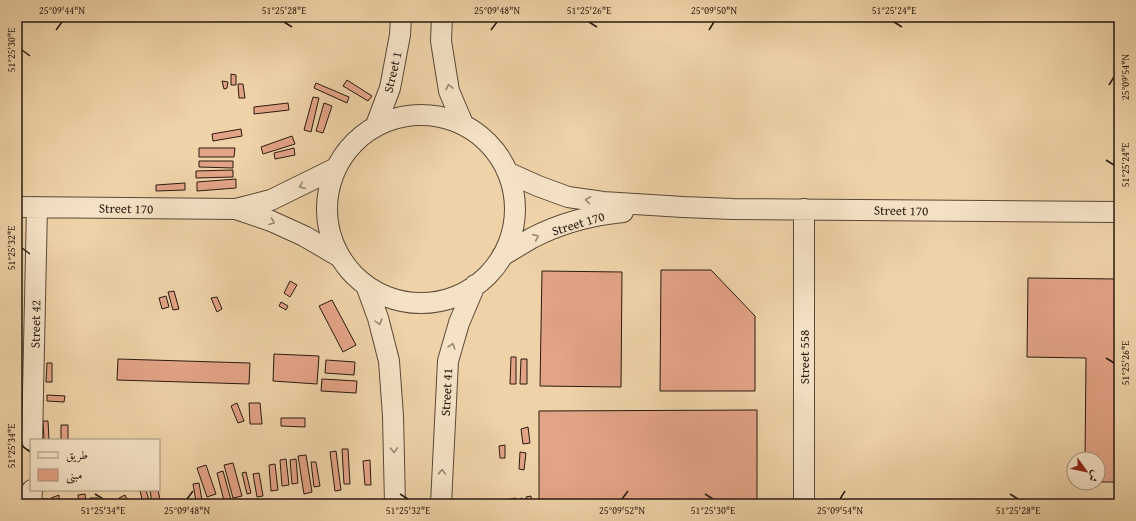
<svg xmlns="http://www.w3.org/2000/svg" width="1136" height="521" font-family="'Gentium Book Plus',Amiri,serif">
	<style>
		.building { fill: #e3a386; stroke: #291a10 }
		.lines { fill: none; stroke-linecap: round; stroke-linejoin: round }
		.street-casing { stroke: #5a4836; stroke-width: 22 }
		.street { stroke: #f5e2c6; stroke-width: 20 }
		.oneway { stroke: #998874 }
		.ticks { fill: none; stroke: #291a10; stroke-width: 1.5 }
		.labels { text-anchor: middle; stroke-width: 3; stroke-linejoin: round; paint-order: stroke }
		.street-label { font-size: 13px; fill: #291a10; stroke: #f5e2c6 }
		.neatline { fill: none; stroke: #291a10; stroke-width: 1.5 }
		.ticks-label { font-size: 10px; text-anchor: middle; fill: #291a10 }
	</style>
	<rect width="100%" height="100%" fill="#efd2a8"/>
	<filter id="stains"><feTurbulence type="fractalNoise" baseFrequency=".005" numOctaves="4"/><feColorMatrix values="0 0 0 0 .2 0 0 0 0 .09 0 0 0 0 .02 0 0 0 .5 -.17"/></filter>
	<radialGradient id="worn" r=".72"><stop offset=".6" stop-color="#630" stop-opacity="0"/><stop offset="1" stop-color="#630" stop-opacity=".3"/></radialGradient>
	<!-- building -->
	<path class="building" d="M231 74 236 75V85H231Z
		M347 80 372 96 368 101 343 86Z
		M222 81 228 82 227 88 224 89Z
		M316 83 349 97 347 103 314 88Z
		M238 84H243L245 98H239Z
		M313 97 319 98 311 132 304 130Z
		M288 103 289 110 254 114V107Z
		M324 103 332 106 323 133 316 131Z
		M241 129 242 136 213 141 212 134Z
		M292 136 295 144 263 154 261 147Z
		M199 148H235L234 157H199Z
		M294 148 295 155 275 159 274 153Z
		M199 161H233V168L199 167Z
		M233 170V177L196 178V171Z
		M236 179V188L197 191V182Z
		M185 183V190L156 191V185Z
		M661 270H711L755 316V391H660Z
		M542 271 622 272 621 387 540 386Z
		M1028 278 1119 279V482H1098V459H1085L1086 358 1027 357Z
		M290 281 297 285 290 297 284 293Z
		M174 291 179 309 173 310 168 292Z
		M166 296 169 307 162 309 159 298Z
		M217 297 222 309 217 312 211 298Z
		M332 300 356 345 343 352 319 306Z
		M281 302 288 306 286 310 279 306Z
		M274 354 319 356 317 384 273 381Z
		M511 357H516V384H510Z
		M118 359 250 363 249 384 117 380Z
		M521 359H527V384H520Z
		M326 360 355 362 354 375 325 373Z
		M47 363H52V382H46Z
		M322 379 357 381 356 393 321 391Z
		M47 395 65 396 64 402 47 401Z
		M237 403 244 421 238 423 231 406Z
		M249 403H260L262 424H250Z
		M757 410V504H539V411Z
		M281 418H305V427L281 426Z
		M43 421H48L49 440H44Z
		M61 425H68V440H61Z
		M528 427 530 443 523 444 521 429Z
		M505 445V458H500L499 446Z
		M342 449H348L350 484H344Z
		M336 451 341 490 335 491 330 452Z
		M520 452 526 453 524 470 519 469Z
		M306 455 312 492 304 494 298 456Z
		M286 459 289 485 282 486 280 460Z
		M296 459 298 483 292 484 290 460Z
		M370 460 371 485H365L363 461Z
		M311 462H316L320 486 314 487Z
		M233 463 242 496 233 498 224 465Z
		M275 464 278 490 271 491 269 465Z
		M206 465 216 494 207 497 197 468Z
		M223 471 231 500 224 501 217 473Z
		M246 472 251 493 247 494 242 473Z
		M259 473 263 496 257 497 253 474Z
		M199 483 202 500 196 501 193 484Z
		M140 490H146L150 504H143Z
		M150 490H158L161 504H152Z
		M85 494 86 504H79L78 495Z
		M59 495V504H51V498Z
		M125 495 129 504H122L119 498Z
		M531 496 532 504H527L526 497Z
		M90 498H98V504H90Z
		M516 498V504H511L510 499Z
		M522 498 523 504H518V500Z
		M41 499H47V504H41Z"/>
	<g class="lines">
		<defs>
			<path id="street" d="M442 17 441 41 449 91 463 124
				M327 209a94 94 0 1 1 188 0a94 94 0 1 1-188 0Z
				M376 125 390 88 400 35 401 17
				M509 173 538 186 568 197 603 202 683 207 733 209 1119 212
				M17 207 236 209 271 200 336 168
				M236 209 271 221 304 236 340 257
				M502 256C512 250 522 244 532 238 559 224 592 215 623 212
				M366 285 378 318 389 361 393 416 395 504
				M32 440 37 207
				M31 504 32 490
				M441 504 448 361 459 323 475 285
				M804 504V209"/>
		</defs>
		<!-- street casing -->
		<use href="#street" class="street-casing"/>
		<!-- street -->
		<use href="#street" class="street"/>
	</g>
	<!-- one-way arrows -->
	<defs><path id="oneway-chevron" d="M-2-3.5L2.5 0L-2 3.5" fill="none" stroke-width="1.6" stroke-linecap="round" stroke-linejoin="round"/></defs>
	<g class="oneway">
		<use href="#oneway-chevron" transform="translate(449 87) rotate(-102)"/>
		<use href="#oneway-chevron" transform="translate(302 186) rotate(154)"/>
		<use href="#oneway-chevron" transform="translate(588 200) rotate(-172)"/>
		<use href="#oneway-chevron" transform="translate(272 222) rotate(22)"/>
		<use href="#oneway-chevron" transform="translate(536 237) rotate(-24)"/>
		<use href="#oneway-chevron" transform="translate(379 322) rotate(74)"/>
		<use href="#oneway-chevron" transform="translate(452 346) rotate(-74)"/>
		<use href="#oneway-chevron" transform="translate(394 450) rotate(89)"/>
		<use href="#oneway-chevron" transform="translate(442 472) rotate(-88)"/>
	</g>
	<!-- ticks -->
	<path class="ticks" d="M284 22 292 27M589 22 597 27M894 22 902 27M56 30 62 22M491 30 497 22M709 30 714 22M22 50 30 56M1109 85 1114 77M1106 160 1114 165M22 248 30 254M1106 358 1114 363M22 446 30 452M95 494 103 499M400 494 408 499M705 494 713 499M1010 494 1018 499M187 499 193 491M622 499 628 491M840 499 845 491"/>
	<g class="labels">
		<!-- street labels -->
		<g class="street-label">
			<text transform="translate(392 72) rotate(-77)" y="5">Street 1</text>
			<text transform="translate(126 208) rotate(1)" y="5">Street 170</text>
			<text transform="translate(901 210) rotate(1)" y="5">Street 170</text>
			<text transform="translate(578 223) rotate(-17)" y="5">Street 170</text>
			<text transform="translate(35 324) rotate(-89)" y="5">Street 42</text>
			<text transform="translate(804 357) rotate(-90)" y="5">Street 558</text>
			<text transform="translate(446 392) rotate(-87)" y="5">Street 41</text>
		</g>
	</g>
	<!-- margin -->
	<rect width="1136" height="521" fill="none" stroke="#efd2a8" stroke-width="44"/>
	<!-- legend -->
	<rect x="30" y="439" width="130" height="52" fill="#f5e2c6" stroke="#a3927d"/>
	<rect x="38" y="452" width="20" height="6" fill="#f5e2c6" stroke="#a3927d"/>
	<text x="66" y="459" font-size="12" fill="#291a10">طريق</text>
	<rect x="38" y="469" width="20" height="12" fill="#e3a386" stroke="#a3927d"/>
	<text x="66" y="479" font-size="12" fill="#291a10">مبنى</text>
	<!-- north arrow -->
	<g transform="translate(1086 471) rotate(123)"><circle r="19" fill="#f5e2c6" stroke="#a3927d"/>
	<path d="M0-3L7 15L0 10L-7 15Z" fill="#8f2418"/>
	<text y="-6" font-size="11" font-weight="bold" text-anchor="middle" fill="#291a10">ش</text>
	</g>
	<rect x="22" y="22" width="1092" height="477" class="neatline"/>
	<g class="ticks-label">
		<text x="62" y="14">25°09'44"N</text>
		<text x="284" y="14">51°25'28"E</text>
		<text x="497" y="14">25°09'48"N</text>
		<text x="589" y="14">51°25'26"E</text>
		<text x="714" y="14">25°09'50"N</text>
		<text x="894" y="14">51°25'24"E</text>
		<text transform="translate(11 50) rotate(-90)" y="4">51°25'30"E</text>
		<text transform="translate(1125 77) rotate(-90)" y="4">25°09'54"N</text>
		<text transform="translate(1125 165) rotate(-90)" y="4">51°25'24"E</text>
		<text transform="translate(11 248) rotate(-90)" y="4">51°25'32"E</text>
		<text transform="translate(1125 363) rotate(-90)" y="4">51°25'26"E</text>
		<text transform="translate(11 446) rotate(-90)" y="4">51°25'34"E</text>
		<text x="103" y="514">51°25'34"E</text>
		<text x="187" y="514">25°09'48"N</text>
		<text x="408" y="514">51°25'32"E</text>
		<text x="622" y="514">25°09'52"N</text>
		<text x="713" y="514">51°25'30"E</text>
		<text x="840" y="514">25°09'54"N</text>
		<text x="1018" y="514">51°25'28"E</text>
	</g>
	<rect width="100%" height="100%" filter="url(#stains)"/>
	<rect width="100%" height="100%" fill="url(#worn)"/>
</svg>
